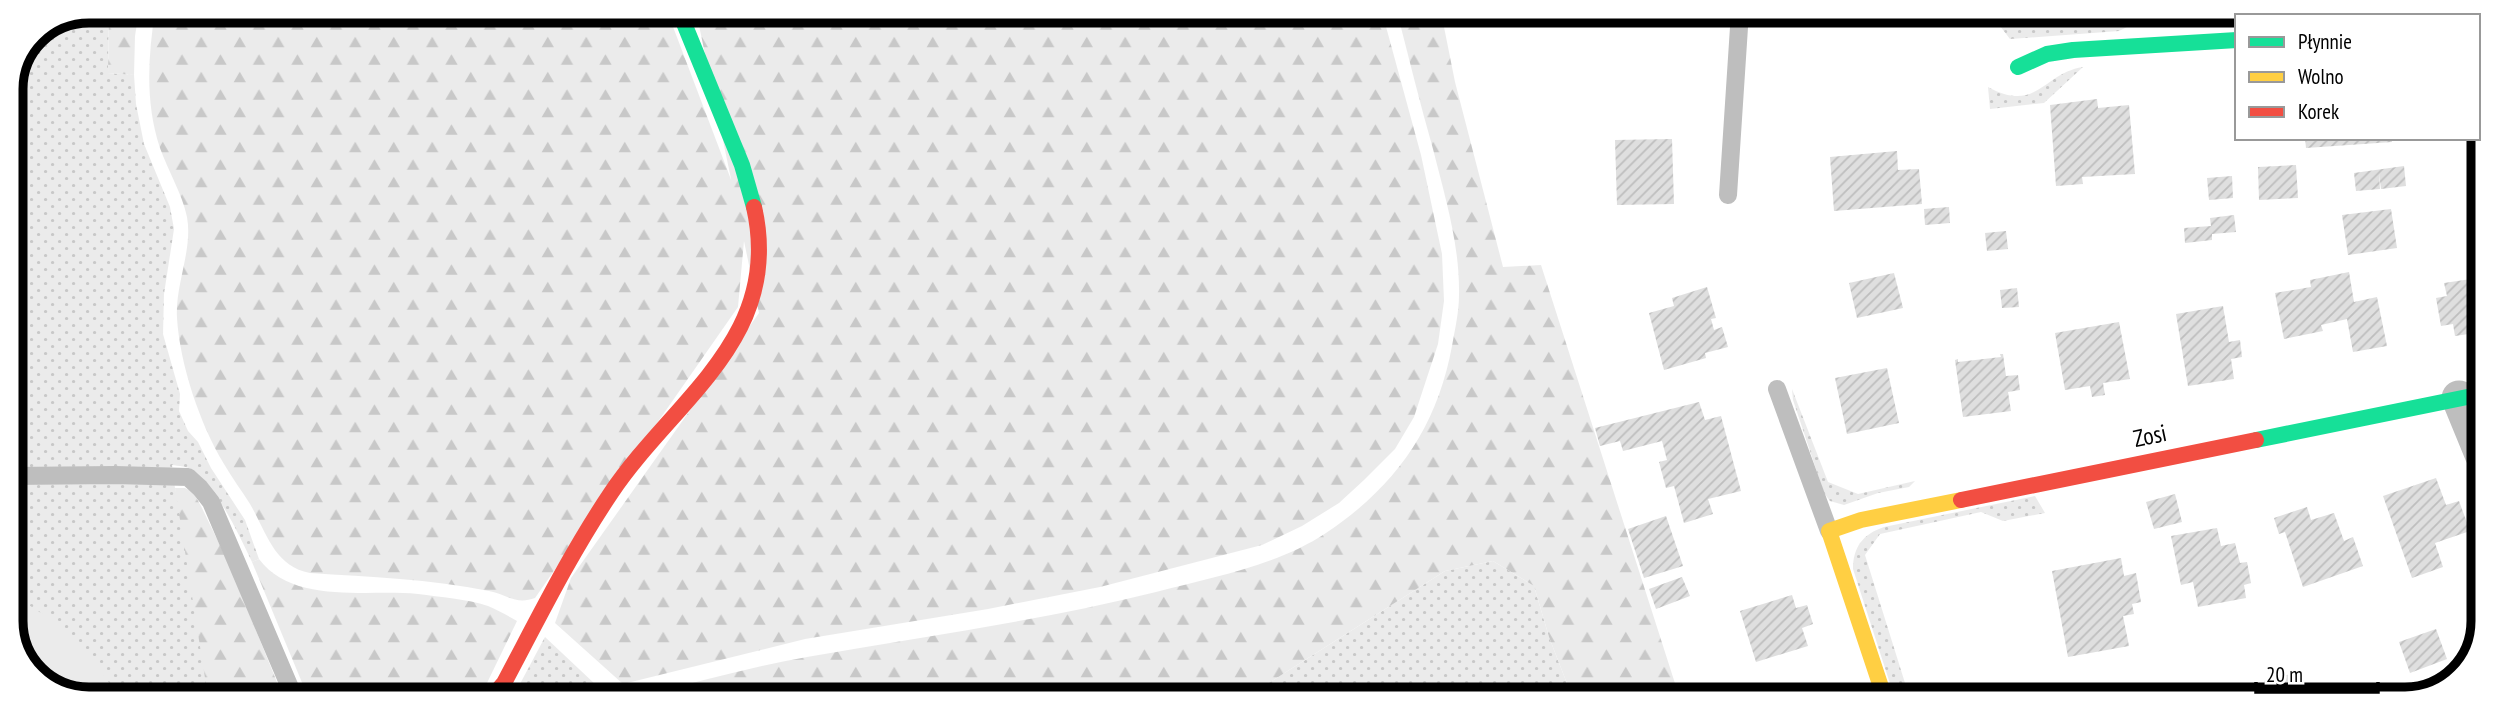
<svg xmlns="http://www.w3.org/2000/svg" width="2494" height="710" font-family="'PT Sans Narrow',sans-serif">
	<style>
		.grass { fill: url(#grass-dots) }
		.forest { fill: url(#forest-firs) }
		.pitch { fill: #ebebeb }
		.building { fill: url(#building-hatch) }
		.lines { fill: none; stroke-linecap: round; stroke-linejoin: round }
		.lane { stroke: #bebebe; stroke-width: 18 }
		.street { stroke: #bebebe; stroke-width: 35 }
		.fast { stroke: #16e098; stroke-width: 16 }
		.slow { stroke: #ffcf43; stroke-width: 16 }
		.jam { stroke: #f24e42; stroke-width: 16 }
		.labels { text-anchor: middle; stroke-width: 6; stroke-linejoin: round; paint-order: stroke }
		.street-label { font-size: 24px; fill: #000; stroke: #fff }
		.rim { fill: none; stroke: #000; stroke-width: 9 }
	</style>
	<defs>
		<pattern id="grass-dots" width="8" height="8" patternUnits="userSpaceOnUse" patternTransform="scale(1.75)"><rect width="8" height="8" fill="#ebebeb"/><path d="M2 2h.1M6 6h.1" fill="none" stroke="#c8c8c8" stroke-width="1.8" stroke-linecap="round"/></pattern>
		<pattern id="forest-firs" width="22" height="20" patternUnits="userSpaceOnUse" patternTransform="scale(1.75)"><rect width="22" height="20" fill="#ebebeb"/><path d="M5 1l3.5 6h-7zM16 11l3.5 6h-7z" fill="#c8c8c8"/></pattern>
		<pattern id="building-hatch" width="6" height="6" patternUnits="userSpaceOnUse" patternTransform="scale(1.75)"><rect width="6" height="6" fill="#dfdfdf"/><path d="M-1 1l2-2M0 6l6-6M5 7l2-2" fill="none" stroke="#bebebe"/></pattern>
	</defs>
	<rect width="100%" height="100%" fill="#fff"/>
	<!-- grass -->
	<path class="grass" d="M89 11H109L108 73 134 75 136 104 144 144 170 207 174 229 164 294 163 334 180 394 179 411 188 431 198 442 211 468 245 520 259 559 252 562C240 537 216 485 193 470 187 466 178 466 172 465L175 488 234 697H69L30 672 11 626V89L34 33Z
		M1999 13H2128L2129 26 2119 31 2010 39 2000 26Z
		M2256 13H2370L2256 16Z
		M2083 67 2044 103 1990 109 1988 87C2037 114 2043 73 2083 67Z
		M1792 389 1828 482 1858 494 1915 481 1909 487 1878 493 1844 505 1830 501 1824 493 1793 400Z
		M2035 496 2045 513 2003 521 1981 512 1880 534 1865 555 1910 699H1895L1853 569C1853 547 1863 534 1884 527Z
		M1493 561 1534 586 1549 637 1573 699 1245 698 1445 571Z
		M545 637 596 685 597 691C583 703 532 697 513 697Z"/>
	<!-- forest -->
	<path class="forest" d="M109 11H139L135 36 134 75 108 73Z
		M155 11H667L746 219 738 307 535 598C516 605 508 595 489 591 431 579 369 577 310 573 274 566 267 533 250 504 242 491 232 478 224 464 200 424 180 365 177 318 175 284 193 250 187 217 182 193 168 171 160 148 145 103 148 57 155 11Z
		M696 11 1382 12 1421 155 1442 254 1444 301 1438 344 1414 417 1395 449 1364 480 1339 503 1302 526 1262 545 1100 587 988 609 805 639 623 684 555 623 571 578 759 313Z
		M1397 12H1441L1455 82 1503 267 1541 265 1680 699H1573L1549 637 1534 586 1493 561 1445 571 1245 698 638 697C694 683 750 667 807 657 924 636 1041 621 1156 592 1214 577 1276 566 1326 533 1395 487 1437 428 1452 346 1455 329 1459 312 1459 295 1460 245 1445 197 1433 149 1420 104 1409 58 1397 12Z
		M175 488H185L193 492 201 506 229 564 283 697H208Z
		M259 559C293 605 368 589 418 594 440 597 467 599 488 606 498 610 508 616 517 621L487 683C430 702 367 697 308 697L252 562Z"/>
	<!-- pitch -->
	<path class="pitch" d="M11 595C55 617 93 654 118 697H69L30 672 11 626Z"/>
	<!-- building -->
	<path class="building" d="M1620 12H1678V18L1621 23Z
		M2097 99 2098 108 2129 105 2135 174 2082 177 2083 184 2056 186 2050 105Z
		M2305 138H2392V142L2306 148Z
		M1672 139 1674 204 1617 205 1615 140Z
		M1897 151 1898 170 1919 169 1922 204 1834 211 1830 157Z
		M2296 165 2298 198 2259 200 2258 167Z
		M2404 166 2406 186 2381 189 2379 173 2380 189 2356 191 2354 173Z
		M2232 176 2233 198 2209 200 2207 178Z
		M1949 207 1950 223 1925 225 1924 209Z
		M2391 209 2397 248 2348 255 2342 215Z
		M2234 215 2236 232 2212 234V240L2185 243 2184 228 2211 226 2210 218Z
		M2006 231 2008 249 1987 251 1985 233Z
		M2483 254 2482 332 2455 336 2453 324 2441 326 2436 298 2447 296 2444 283 2471 279 2467 257Z
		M2349 272 2354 302 2377 297 2387 346 2353 352 2347 319 2321 325 2323 331 2284 339 2275 293 2311 287 2310 280Z
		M1894 273 1903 308 1857 318 1849 283Z
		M1707 287 1716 318 1711 319 1714 330 1722 327 1728 347 1705 353 1706 358 1664 370 1649 313 1674 306 1672 298Z
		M2017 288 2019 307 2002 308 2000 290Z
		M2223 306 2229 342 2240 340 2242 357 2231 359 2234 379 2188 386 2176 314Z
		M2119 322 2130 379 2103 383 2105 395 2092 397 2090 386 2065 390 2055 333Z
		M2000 354H2003L2006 376 2018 375 2020 390 2008 392 2011 411 1963 417 1955 360 1958 359V362L2001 357Z
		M1887 368 1899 423 1847 434 1835 378Z
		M1699 402 1705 420 1721 416 1741 491 1708 499 1713 514 1684 523 1674 486 1666 488 1659 462 1667 460 1662 441 1623 451 1620 441 1600 446 1595 428Z
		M2436 478 2446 505 2459 501 2470 531 2435 543 2443 567 2412 578 2383 496Z
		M2175 494 2182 522 2154 529 2146 502Z
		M2307 507 2311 520 2334 513 2344 541 2353 537 2363 566 2303 587 2285 532 2279 534 2274 518Z
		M1666 516 1683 566 1644 578 1628 529Z
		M2217 528 2221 546 2235 543 2240 563 2247 562 2251 583 2244 585 2246 598 2198 607 2193 582 2181 585 2171 536Z
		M2121 558 2124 576 2136 573 2141 602 2132 604 2134 614 2123 616 2129 646 2068 657 2052 571Z
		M1682 577 1690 596 1656 609 1649 589Z
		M1792 595 1796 608 1807 605 1813 624 1802 628 1808 646 1756 662 1740 611Z
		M2436 629 2447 659 2410 673 2399 642Z
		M2291 674 2297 697 2268 699 2264 681Z"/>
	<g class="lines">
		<!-- lane -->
		<path class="lane" d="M1728 195 1740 12
			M1777 389 1829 531
			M11 476 115 475 188 477 200 488 211 502 294 697
			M621 694 626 698"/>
		<!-- street -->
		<path class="street" d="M2459 398 2482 454"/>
		<!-- fast -->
		<path class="fast" d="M679 11 742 165 754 207
			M2018 67 2047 54 2073 50 2237 40
			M2256 440 2482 394"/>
		<!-- slow -->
		<path class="slow" d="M1885 699 1829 531 1861 520 1961 500"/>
		<!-- jam -->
		<path class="jam" d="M1961 500 2256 440
			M492 697 504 683C538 619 570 554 611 493 674 399 784 338 754 207"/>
	</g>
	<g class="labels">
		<!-- street labels -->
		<g class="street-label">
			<text transform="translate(2150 436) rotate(-12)" y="8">Zosi</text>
		</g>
	</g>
	<!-- crop -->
	<path d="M0 0H2494V710H0ZM89 23H2405A66 66 0 0 1 2471 89V621A66 66 0 0 1 2405 687H89A66 66 0 0 1 23 621V89A66 66 0 0 1 89 23Z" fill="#fff" fill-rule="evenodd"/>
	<path class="rim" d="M89 23H2405A66 66 0 0 1 2471 89V621A66 66 0 0 1 2405 687H89A66 66 0 0 1 23 621V89A66 66 0 0 1 89 23Z"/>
	<!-- legend -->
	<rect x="2235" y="14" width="245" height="126" fill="#ffffff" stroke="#999999" stroke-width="2"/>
	<rect x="2249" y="37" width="35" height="10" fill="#16e098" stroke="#999999" stroke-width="2"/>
	<text x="2298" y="49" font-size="21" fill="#000000">Płynnie</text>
	<rect x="2249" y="72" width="35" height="10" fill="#ffcf43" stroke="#999999" stroke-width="2"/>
	<text x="2298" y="84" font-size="21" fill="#000000">Wolno</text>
	<rect x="2249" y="107" width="35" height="10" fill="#f24e42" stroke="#999999" stroke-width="2"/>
	<text x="2298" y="119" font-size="21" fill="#000000">Korek</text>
	<!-- scale -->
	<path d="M2256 682v10h122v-10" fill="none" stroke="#000000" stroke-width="3.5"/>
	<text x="2266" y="682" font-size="21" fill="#000000" stroke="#ffffff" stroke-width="5" paint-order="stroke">20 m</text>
</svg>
